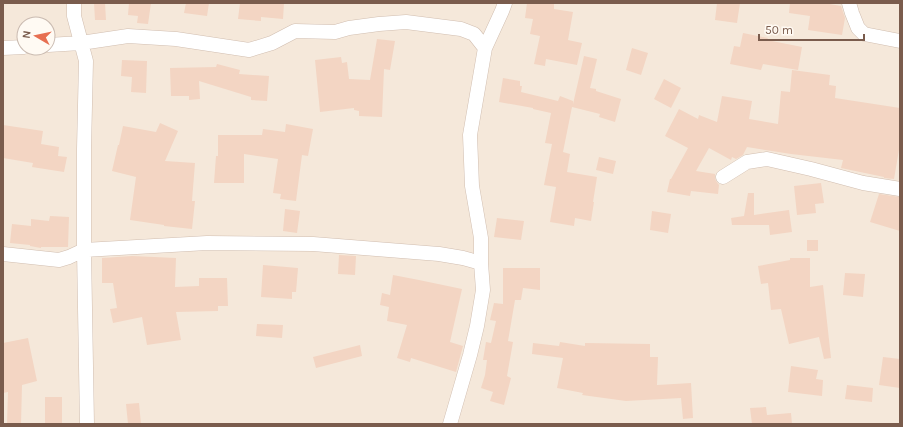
<svg xmlns="http://www.w3.org/2000/svg" width="903" height="427" font-family="Karla,sans-serif">
	<style>
		.residential { fill: #f5e8da; fill-rule: evenodd }
		.building { fill: #f3d5c3 }
		.lines { fill: none; stroke-linecap: round; stroke-linejoin: round }
		.minor-casing { stroke: #d1beb0; stroke-width: 15 }
		.minor { stroke: #fff; stroke-width: 14 }
	</style>
	<rect width="100%" height="100%" fill="#fdf6ec"/>
	<!-- residential -->
	<path class="residential" d="M3 3H900V424H3ZM24 24H48V48H24Z"/>
	<!-- building -->
	<path class="building" d="M94 3H105L106 20H95Z
		M129 3H151L148 24 137 23 138 16 128 15Z
		M186 3H209L207 16 184 13Z
		M240 3H284L283 19 261 17V21L238 19Z
		M527 3H554V9L573 12 568 40 582 43 577 65 546 59 545 66 534 64 540 36 530 34 533 19 525 18Z
		M717 3H740L737 23 715 20Z
		M790 3H824L841 6 845 18 842 35 808 30 810 16 789 13Z
		M743 33 768 38 767 40 802 47 798 70 763 64 761 70 730 64 734 46 740 47Z
		M377 39 395 41 390 70 384 69 382 117 359 116V111L354 110V108L320 112 315 60 341 57 342 63 347 62 349 79 370 80Z
		M632 48 648 53 641 75 626 70Z
		M584 56 597 59 590 88 596 89V91L621 99 615 122 599 117 600 114 572 107 563 152 570 154 567 172 597 177 593 202H594L591 221 575 218 574 226 550 222 556 187 544 185 552 144 545 143 551 113 533 109V108L499 102 503 78 520 81V86H522L521 92 558 101 560 96 573 101V104Z
		M122 60 147 61 146 93 131 92 132 77 121 76Z
		M217 64 240 70 239 74 269 76 267 101 251 100V97L199 81 200 99 189 100V96H171L170 68 216 67Z
		M792 70 830 75 829 85 836 86 835 98 900 108V144L894 179 884 178V177L841 168 843 160 791 154 747 147 743 155 736 159 732 157 731 160 709 148 696 171 715 174V178L716 181 719 185 718 194 691 191 690 196 667 192 670 179H671L688 148 665 136 679 109 698 119 699 115 717 122 722 96 752 101 749 119 778 124 781 91 790 92Z
		M664 79 681 88 671 108 654 99Z
		M160 123 178 131 165 161 195 163 192 201H195L192 229 164 226V225L130 220 136 177 112 171 118 145H119L123 126 156 132Z
		M286 124 313 129 308 156 302 155 296 201 280 199 281 194 273 193 278 159 244 154V183H214L216 156H218V135H262L263 129 285 132Z
		M3 125 43 131 41 144 59 147 58 156 67 157 64 172 32 167 33 163 3 158Z
		M599 157 616 161 613 174 596 170Z
		M821 183 824 203 815 204 816 213 797 215 794 186Z
		M748 193H754V215L789 210 792 232 770 235 769 225H732L731 218 744 216Z
		M879 194 900 197V231L870 222Z
		M285 209 300 211 297 233 283 231Z
		M652 211 671 214 668 233 650 230Z
		M50 216 69 217 68 247H41V248L30 246V245L10 243 12 224 31 226V219L49 221Z
		M497 218 524 221 521 240 494 237Z
		M807 240H818V251H807Z
		M339 255 356 256 355 275 338 274Z
		M132 256 176 258 175 287 199 286V278H227L228 306H218V311L176 312 181 340 147 345 142 317 113 323 110 309 117 308 113 283H102V258Z
		M790 258H810V287L823 285 831 358 824 359 819 337 789 344 781 309 771 310 768 283 761 284 758 266 790 260Z
		M263 265 298 268 296 292H292V299L261 297Z
		M503 268H540V290L523 288 521 300H515L508 341 513 342 507 376 511 378 504 405 490 401 493 392 481 388 485 375 487 360H483L486 342 491 343 496 321 490 320 494 303 503 304Z
		M845 273 865 274 863 297 843 295Z
		M393 275 419 280 462 289 450 342 463 346 456 372 411 358 410 362 397 358 407 325 387 321 389 307 380 305 382 293 390 295Z
		M257 324 283 325 282 338 256 336Z
		M28 338 37 381 22 385 21 424H7L8 392 3 393V343Z
		M560 342 585 346V343L650 344V357H658L657 385 691 383 693 418 683 419 681 398 626 401 582 395 583 393 557 388 563 358 532 354 533 343 559 346Z
		M360 345 362 356 316 368 313 357Z
		M883 357 900 359V388L879 385Z
		M791 366 818 370 816 379 823 380 822 396 788 392Z
		M847 385 873 388 872 402 845 399Z
		M45 397H62V423H45Z
		M139 403 141 424H128L126 404Z
		M766 407 767 415 791 413 792 424H752L750 408Z"/>
	<g class="lines">
		<defs>
			<path id="minor" d="M74 3V16L86 61 84 149V250L87 424
				M849 3 852 13 858 28 864 34 900 41
				M48 45 81 43 128 36 176 39 249 50 272 43 295 31 335 32 349 28 379 24 406 22 461 29 474 34 485 48
				M3 48 24 47
				M723 177 747 162 767 159 811 169 863 183 900 189
				M3 254 59 260 69 257 84 250 207 243 313 244 439 254 463 258 481 263
				M450 424 470 355 477 326 483 290 481 263V238L472 186 470 135 485 48 502 11 505 3"/>
		</defs>
		<!-- minor casing -->
		<use href="#minor" class="minor-casing"/>
		<!-- minor -->
		<use href="#minor" class="minor"/>
	</g>
	<!-- border -->
	<rect width="903" height="427" fill="none" stroke="#7a5c4d" stroke-width="8"/>
	<!-- north arrow -->
	<g transform="translate(36 36) rotate(279)"><circle r="19" fill="#fffaf3" stroke="#cabbb1"/>
	<path d="M0-3L7 15L0 10L-7 15Z" fill="#e76f51"/>
	<text y="-6" font-size="11" font-weight="bold" text-anchor="middle" fill="#7a5c4d">N</text>
	</g>
	<!-- scale -->
	<path d="M759 34v6h105v-6" fill="none" stroke="#7a5c4d" stroke-width="2"/>
	<text x="765" y="34" font-size="12" fill="#7a5c4d" stroke="#fffaf3" stroke-width="3" paint-order="stroke">50 m</text>
</svg>
